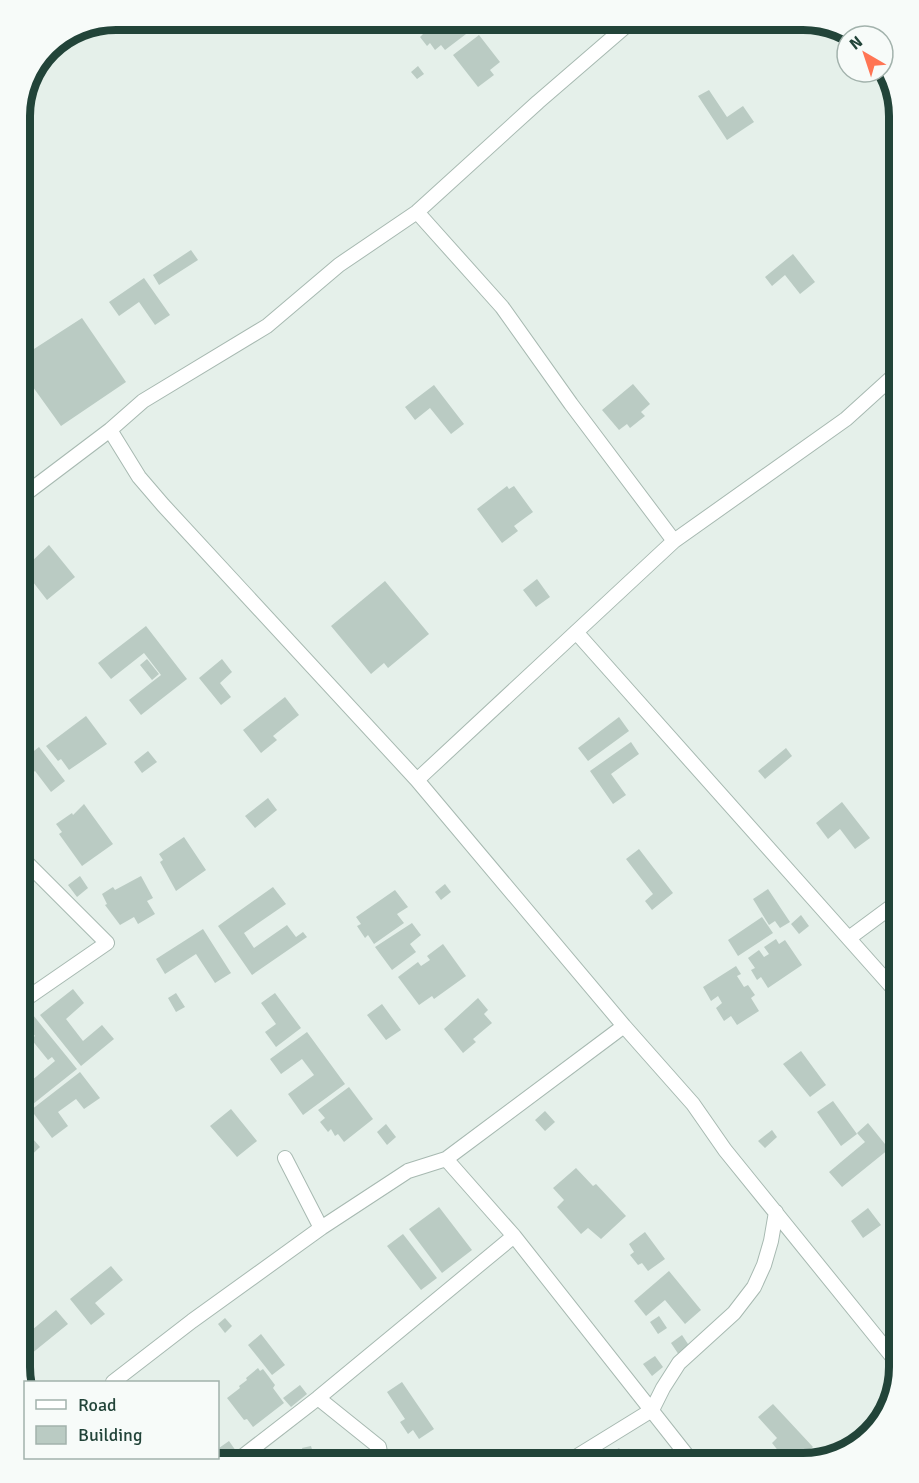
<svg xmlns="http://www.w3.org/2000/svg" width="919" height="1483" font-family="Signika,sans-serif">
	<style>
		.building { fill: #bacbc3 }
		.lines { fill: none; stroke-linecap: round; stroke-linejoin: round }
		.minor-casing { stroke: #a7b9b1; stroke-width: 16 }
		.minor { stroke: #fff; stroke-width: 14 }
		.rim { fill: none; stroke: #224439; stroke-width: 8 }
	</style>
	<rect width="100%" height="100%" fill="#e5f0ea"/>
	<!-- building -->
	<path class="building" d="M427 20H461L470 31 445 50 441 45 435 50 430 43 427 46 420 37 423 34 417 27Z
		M479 35 500 62 490 70 494 75 478 87 453 55Z
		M418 66 424 74 417 79 411 72Z
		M709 90 727 117 743 106 754 122 727 140 698 96Z
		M20 138 30 149 20 158Z
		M191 250 198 260 159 285 153 275Z
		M793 254 815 282 800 294 785 275 772 286 765 277Z
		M144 278 170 315 155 325 139 302 119 316 109 302Z
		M82 318 126 382 61 426 20 369V358Z
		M633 384 650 404 641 412 645 416 630 428 627 424 619 430 602 410Z
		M434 385 464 424 451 434 430 408 415 420 405 407Z
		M507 486 509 489 514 486 533 512 514 526 518 531 502 543 477 509Z
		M49 545 75 577 47 600 26 573 34 567 30 563Z
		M537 579 550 597 536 607 523 590Z
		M385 581 429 634 388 668 384 663 371 674 331 626Z
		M146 626 187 679 141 715 129 700 161 675 144 653 111 679 98 663Z
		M147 659 159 674 152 680 140 665Z
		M222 659 232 672 220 683 231 697 221 705 199 678Z
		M285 697 299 715 273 736 277 740 261 753 243 730Z
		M86 716 107 744 69 770 61 759 58 761 46 746Z
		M619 717 629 731 588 761 578 748Z
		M631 742 639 754 611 774 626 795 613 804 590 771Z
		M39 747 65 781 51 792 35 771 23 780 20 775V762Z
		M786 748 792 756 765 779 758 771Z
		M148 751 157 762 142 773 134 762Z
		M268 798 277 810 255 828 245 816Z
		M842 802 870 838 855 849 840 829 828 839 816 823Z
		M84 804 113 844 82 866 59 834 62 832 56 824 72 813 73 815Z
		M184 837 206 870 176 891 160 862 163 860 159 854Z
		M639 849 673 893 652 910 645 901 653 894 626 859Z
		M80 876 88 888 77 897 68 885Z
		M141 876 153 898 147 901 155 914 138 924 134 917 120 925 105 905 107 904 102 894 113 887 115 890Z
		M445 884 451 892 441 900 435 892Z
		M273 887 286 904 244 933 254 948 287 925 296 937 303 932 307 937 252 975 218 926Z
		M768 889 790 922 780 928 775 921 769 925 753 899Z
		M395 890 408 907 397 914 404 923 374 944 368 935 365 938 357 926 361 924 356 917Z
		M801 915 809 926 799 934 791 924Z
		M762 917 773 933 738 956 728 940Z
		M412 923 421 935 410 944 416 952 392 970 375 947Z
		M203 929 231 973 215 983 196 954 165 974 156 959Z
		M776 939 779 944 785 940 802 965 768 988 761 977 757 980 751 970 755 968 748 958 759 950 764 957 769 954 764 947Z
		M443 944 466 976 434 999 432 996 419 1005 398 977 418 962 421 966 430 960 427 956Z
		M736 966 741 974 737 976 744 987 748 985 755 995 751 998 759 1011 737 1025 731 1016 724 1021 716 1008 722 1003 718 996 711 1001 703 987Z
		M73 989 84 1003 66 1019 83 1041 102 1025 114 1039 81 1066 40 1015Z
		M176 993 185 1007 176 1012 168 998Z
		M275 993 301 1028 276 1047 265 1032 276 1024 261 1003Z
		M478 998 488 1010 484 1014 492 1023 473 1039 476 1042 463 1053 444 1029Z
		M382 1004 401 1030 386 1040 367 1015Z
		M33 1015 77 1069 23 1112 20 1108V1080L25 1086 55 1061 52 1057 48 1060 31 1039 35 1036 24 1022Z
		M307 1032 345 1084 303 1115 288 1094 314 1075 302 1059 281 1074 270 1059Z
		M801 1051 826 1085 810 1097 783 1064Z
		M80 1072 100 1098 84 1109 76 1099 58 1112 68 1126 52 1138 31 1110Z
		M349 1087 373 1119 344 1142 338 1134 335 1136 331 1129 328 1132 320 1122 325 1118 318 1110Z
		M833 1101 857 1134 841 1146 817 1112Z
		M231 1109 257 1141 237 1157 210 1126Z
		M545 1111 555 1122 545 1131 535 1120Z
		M868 1123 889 1149 842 1187 829 1172 865 1142 857 1133Z
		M20 1124 40 1147 20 1166Z
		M386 1124 396 1137 387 1145 377 1132Z
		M772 1130 777 1137 765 1148 758 1141Z
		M576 1168 593 1186 596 1184 626 1216 601 1239 588 1228 581 1234 557 1207 564 1200 553 1188Z
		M439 1207 472 1250 442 1273 409 1229Z
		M868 1208 881 1225 863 1238 851 1221Z
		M645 1232 665 1259 648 1271 642 1263 638 1265 630 1255 634 1252 629 1244Z
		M403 1234 437 1278 421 1290 387 1246Z
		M111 1266 123 1280 95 1303 105 1314 91 1325 70 1299Z
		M669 1271 701 1310 685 1324 665 1300 646 1316 634 1301Z
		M56 1310 68 1324 31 1354 33 1357 20 1368V1340Z
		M659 1316 667 1328 658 1334 650 1322Z
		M225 1318 232 1326 225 1333 218 1324Z
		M261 1334 285 1365 272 1375 248 1345Z
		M682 1335 690 1347 679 1355 671 1343Z
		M655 1356 663 1367 652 1376 643 1364Z
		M258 1368 260 1371 263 1369 275 1385 273 1388 284 1403 253 1427 247 1419 244 1420 227 1398 240 1388 239 1386 247 1380 246 1378Z
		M402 1382 434 1429 419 1439 413 1430 408 1434 400 1422 405 1419 387 1392Z
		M300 1385 307 1394 291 1407 283 1398Z
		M773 1404 813 1447 795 1463H769L780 1453 772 1443 777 1438 758 1417Z
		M229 1441 236 1451 226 1458 219 1448Z
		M311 1446 316 1463H307L302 1448Z
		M619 1448 626 1458 617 1463H595Z"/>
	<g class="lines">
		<defs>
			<path id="minor" d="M417 212 502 307 571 404 674 541 846 419 899 371
				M110 430 139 477 163 505 417 780 624 1026 693 1104 725 1150 899 1365
				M20 498 110 430 143 401 267 326 339 265 417 212 538 102 633 20
				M576 632 899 995
				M417 780 674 541
				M849 938 899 901
				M20 1003 107 943 20 856
				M285 1158 321 1228
				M446 1159 514 1236 693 1463
				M113 1382 192 1321 321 1228 408 1171 446 1159 624 1026
				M318 1398 379 1447 382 1463
				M234 1463 318 1398 514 1236
				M566 1463 652 1410 663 1388 679 1363 734 1313 754 1287 764 1265 771 1241 776 1212"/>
		</defs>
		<!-- minor casing -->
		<use href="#minor" class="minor-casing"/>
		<!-- minor -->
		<use href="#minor" class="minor"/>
	</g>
	<!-- crop -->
	<path d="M0 0H919V1483H0ZM116 30H803A86 86 0 0 1 889 116V1367A86 86 0 0 1 803 1453H116A86 86 0 0 1 30 1367V116A86 86 0 0 1 116 30Z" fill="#f7fbf9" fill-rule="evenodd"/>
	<path class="rim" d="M116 30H803A86 86 0 0 1 889 116V1367A86 86 0 0 1 803 1453H116A86 86 0 0 1 30 1367V116A86 86 0 0 1 116 30Z"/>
	<!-- legend -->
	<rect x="24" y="1381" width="195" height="78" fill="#f7fbf9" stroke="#a2b2ac" stroke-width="1.5"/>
	<rect x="36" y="1400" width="30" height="9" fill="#ffffff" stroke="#a2b2ac" stroke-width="1.5"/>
	<text x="78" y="1411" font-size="18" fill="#224439">Road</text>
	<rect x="36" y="1426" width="30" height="18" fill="#bacbc3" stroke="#a2b2ac" stroke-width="1.5"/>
	<text x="78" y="1441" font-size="18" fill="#224439">Building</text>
	<!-- north arrow -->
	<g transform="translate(865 54) rotate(321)"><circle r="28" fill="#f7fbf9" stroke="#a2b2ac" stroke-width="1.5"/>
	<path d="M0-4.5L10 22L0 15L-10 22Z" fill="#ff7554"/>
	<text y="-9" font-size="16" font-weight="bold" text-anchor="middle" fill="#224439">N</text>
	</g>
</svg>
